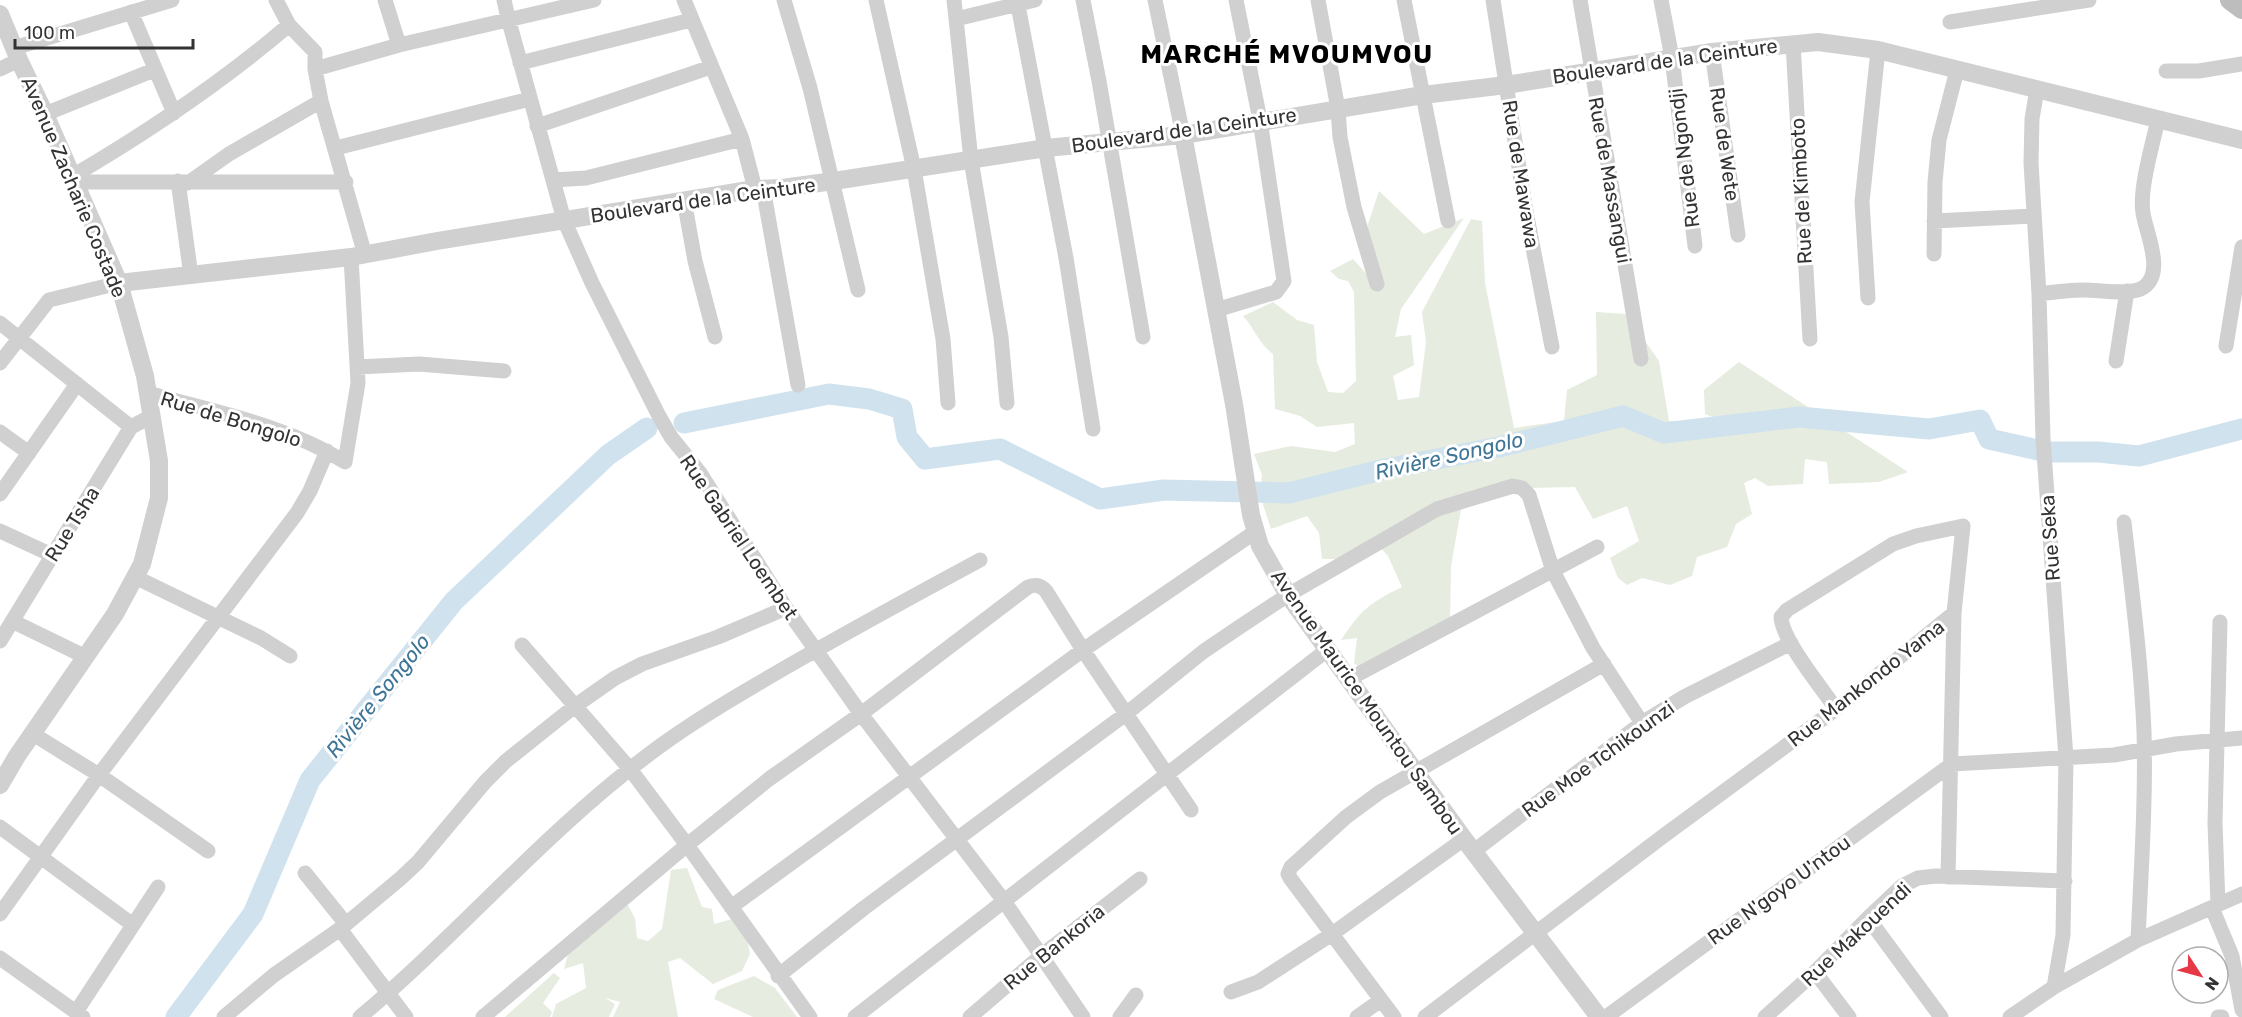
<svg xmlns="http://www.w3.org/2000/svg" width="2242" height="1017" font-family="Rubik,sans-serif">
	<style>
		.green { fill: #e6ecdf }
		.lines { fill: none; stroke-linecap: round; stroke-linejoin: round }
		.river { stroke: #cfe2ee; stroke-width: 21 }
		.minor { stroke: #d0d0d0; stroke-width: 15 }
		.tertiary { stroke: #d0d0d0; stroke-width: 18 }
		.secondary { stroke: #bdbdbd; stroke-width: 20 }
		.labels { text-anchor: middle; stroke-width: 6; stroke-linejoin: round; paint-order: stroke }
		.street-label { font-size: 20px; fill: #333; stroke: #fff }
		.water-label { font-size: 21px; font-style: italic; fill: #3f7597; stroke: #fff }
		.district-label { font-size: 26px; font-weight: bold; letter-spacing: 1.5px; fill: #000; stroke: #fff }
	</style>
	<rect width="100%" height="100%" fill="#fff"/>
	<!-- green -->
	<path class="green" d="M1379 191 1424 234 1464 218 1401 309 1395 337 1411 335 1414 365 1393 376 1398 400 1419 397 1426 342 1422 312 1471 219 1482 221 1485 283 1514 428 1564 421 1567 390 1597 375 1596 312 1626 314 1659 361 1669 421 1699 422 1715 418 1705 414 1704 390 1739 362 1908 472 1879 482 1829 484 1827 462 1805 459 1803 484 1768 486 1755 478 1744 483 1752 514 1736 524 1727 547 1697 557 1692 576 1670 585 1642 578 1627 585 1618 578 1610 558 1639 541 1627 506 1593 519 1575 487 1529 488 1463 498 1451 566 1450 625 1365 672 1354 663 1357 638 1341 640C1362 609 1369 603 1402 587L1388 556 1379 546 1340 559H1322L1319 533 1307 516 1271 529 1260 495 1262 475 1254 454 1291 446 1335 452 1355 444 1354 423 1317 427 1300 416 1275 409 1273 354C1259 344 1255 329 1243 316L1273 302 1297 320 1314 325 1317 362 1328 392 1343 393 1356 381 1354 292 1348 281 1339 279 1330 271 1353 259 1371 279 1368 224Z
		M687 868 702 907 712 909 714 924 743 916 750 954 742 971 713 984 680 958 668 962 678 1017H613L620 1002 605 998 615 1004 609 1017H552L556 1004 586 988 583 963 564 969 568 954 626 902 635 918 637 938 648 941 662 929 671 870Z
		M554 973 560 978 543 1003 552 1012 550 1017H505Z
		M754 976 775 988 797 1017H753L714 999 718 990Z"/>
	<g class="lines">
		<!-- river -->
		<path class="river" d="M684 423 829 394 869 399 902 409 907 437 925 459 1000 449 1100 499 1164 490 1289 493 1385 469 1499 447 1623 416 1664 433 1799 417 1929 429 1980 420 1989 439 2047 452H2098L2139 456 2242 429
			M176 1017 253 914 310 780 454 601 608 455 647 428"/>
		<!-- minor -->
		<path class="minor" d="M276 0 289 25 315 52V69L321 101 365 255
			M385 0 399 45
			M504 0 508 18 564 220 592 283 659 416 671 437 700 473 786 608 861 714 1004 901 1083 1017
			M684 0 742 139 755 189
			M784 0 810 88 858 290
			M876 0 914 169 943 339 948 403
			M954 0 971 160 1001 337 1007 403
			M1017 0 1066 258 1093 429
			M1083 0 1099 81 1143 337
			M1155 0 1183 135
			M1318 0 1338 109 1340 137 1354 207 1377 284
			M1404 0 1448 221
			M1493 0 1525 206 1552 347
			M1580 0 1641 359
			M1661 0 1672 58 1695 246
			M131 12 174 113
			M956 19 1035 0
			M1950 22 2089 0
			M1793 44 1810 339
			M14 48 172 0
			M1712 52 1738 235
			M520 63 691 20
			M0 69 19 60
			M315 69 399 45 594 0
			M2166 71H2199L2242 64
			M2037 89 2032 119 2031 163 2039 294 2043 439 2066 758 2063 935 2054 987
			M45 114 154 70
			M537 126 711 67
			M336 148 530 99
			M71 177C148 132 221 83 289 25
			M554 180 586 178 742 139
			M178 181 191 276
			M74 182H346
			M188 183 229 154 321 101
			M763 188 798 385
			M684 200 695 261 715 337
			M1934 221 2034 216
			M1934 254 1935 182 1939 140 1957 70
			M2039 294C2054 292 2070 290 2085 290 2099 290 2132 296 2144 287 2165 272 2146 233 2143 213 2139 188 2153 144 2158 119
			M1868 298 1862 202 1878 50
			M1216 310 1276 292 1284 281 1260 120 1236 0
			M0 323 131 427
			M2226 346 2242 247
			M2116 361 2127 291
			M0 363 49 300 119 283
			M357 367 419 364 504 371
			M148 393C214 412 286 425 345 462L358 383 351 257
			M0 432 29 453
			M0 494 77 384
			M2124 522C2132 592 2141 661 2144 731 2146 800 2141 871 2138 940
			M0 531 52 555
			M135 577 261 638 290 656
			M12 621 86 657
			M0 641 131 427 152 416
			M522 645 630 769 687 845 810 1017
			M1349 679 1597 547
			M1836 709C1822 688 1782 640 1781 617L1787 610 1893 544 1916 536 1963 526 1954 613 1948 877
			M33 734 99 775 208 851
			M1952 764 2114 755 2176 744 2242 738
			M0 827 133 925
			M1474 851 1642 723 1684 697 1791 643
			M305 873 346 924
			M2218 905 2215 823 2220 622
			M731 907 1083 650 1255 532
			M2212 908 2232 956 2242 1010
			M0 914 99 775 297 513 310 491 327 451
			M1868 918 1941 1017
			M340 929 406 1017
			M0 958 83 1017
			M1815 972 1849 1017
			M778 976 864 908 1127 713 1204 651 1241 626 1288 595 1437 509 1513 486 1522 488 1529 495 1553 571 1593 648 1642 723
			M1231 992 1258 982 1332 934 1464 839
			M76 1012 158 887
			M224 1017 274 975 340 929 401 878 418 862 485 782 506 761 575 706 615 678 642 664 718 637 786 608
			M360 1017C460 933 544 833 648 755 682 729 718 707 754 686 828 642 904 601 980 560
			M483 1017 687 845 769 779 861 714 1028 587C1036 584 1040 585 1046 591L1083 650 1191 810
			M855 1017 1327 650
			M970 1017 1041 956 1140 879
			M1120 1017 1136 995
			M1357 1017 1381 1000
			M1394 1017 1290 878 1288 874 1291 867 1346 817 1380 792 1604 664
			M1425 1017 1662 837 1836 709 1954 613
			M1606 1017 1952 764
			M1765 1017 1815 972 1868 918 1902 886 1918 878 1936 876 2065 881
			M2010 1017 2054 987 2138 940 2242 894
			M2218 1017H2222"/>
		<!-- tertiary -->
		<path class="tertiary" d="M0 14 19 60 45 114 119 283 145 376 159 461V498L142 564 115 614 17 756 0 785
			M1183 135 1234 404 1251 515 1260 546 1288 595 1464 839 1599 1017
			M119 283 351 257 437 241 755 189 782 188 834 181 1046 148 1183 135 1423 95 1506 85 1712 52 1818 42 1878 50 2242 140"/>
		<!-- secondary -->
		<path class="secondary" d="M2230 0 2242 9"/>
	</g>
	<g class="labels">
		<!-- street labels -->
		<g class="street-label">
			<text transform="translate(1665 61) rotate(-8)" y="7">Boulevard de la Ceinture</text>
			<text transform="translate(1184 130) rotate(-8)" y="7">Boulevard de la Ceinture</text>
			<text transform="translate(1725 144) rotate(82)" y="7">Rue de Wete</text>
			<text transform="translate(1684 158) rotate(-97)" y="7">Rue de Ngondji</text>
			<text transform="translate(1521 174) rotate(81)" y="7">Rue de Mawawa</text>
			<text transform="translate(1610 180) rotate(80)" y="7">Rue de Massangui</text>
			<text transform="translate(74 187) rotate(67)" y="7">Avenue Zacharie Costade</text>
			<text transform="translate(1801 191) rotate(-93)" y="7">Rue de Kimboto</text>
			<text transform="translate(703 200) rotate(-8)" y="7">Boulevard de la Ceinture</text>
			<text transform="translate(231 419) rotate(17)" y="7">Rue de Bongolo</text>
			<text transform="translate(72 524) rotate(-58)" y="7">Rue Tsha</text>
			<text transform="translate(739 537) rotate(56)" y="7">Rue Gabriel Loembet</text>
			<text transform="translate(2050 538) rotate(-94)" y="7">Rue Seka</text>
			<text transform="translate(1866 683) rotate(-38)" y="7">Rue Mankondo Yama</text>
			<text transform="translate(1367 702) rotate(55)" y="7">Avenue Maurice Mountou Sambou</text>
			<text transform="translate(1598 759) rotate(-36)" y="7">Rue Moe Tchikounzi</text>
			<text transform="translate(1779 890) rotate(-36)" y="7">Rue N'goyo U'ntou</text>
			<text transform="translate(1856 934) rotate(-43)" y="7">Rue Makouendi</text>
			<text transform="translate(1054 947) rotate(-39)" y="7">Rue Bankoria</text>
		</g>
		<!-- water labels -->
		<g class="water-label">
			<text transform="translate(1449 456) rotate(-13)" y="7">Rivière Songolo</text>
			<text transform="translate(378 696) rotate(-51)" y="7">Rivière Songolo</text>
		</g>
		<!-- district labels -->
		<g class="district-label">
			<text x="1287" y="63">MARCHÉ MVOUMVOU</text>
		</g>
	</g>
	<!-- north arrow -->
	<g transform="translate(2200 975) rotate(126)"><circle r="28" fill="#ffffff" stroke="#adadad" stroke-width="1.5"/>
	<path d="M0-4.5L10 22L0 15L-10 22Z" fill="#e63946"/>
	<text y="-9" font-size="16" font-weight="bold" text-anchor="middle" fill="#333333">N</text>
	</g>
	<!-- scale -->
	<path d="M15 39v9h178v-9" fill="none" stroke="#333333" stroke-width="3"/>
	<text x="24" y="39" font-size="18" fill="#333333" stroke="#ffffff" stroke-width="4.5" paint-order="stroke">100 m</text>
</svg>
